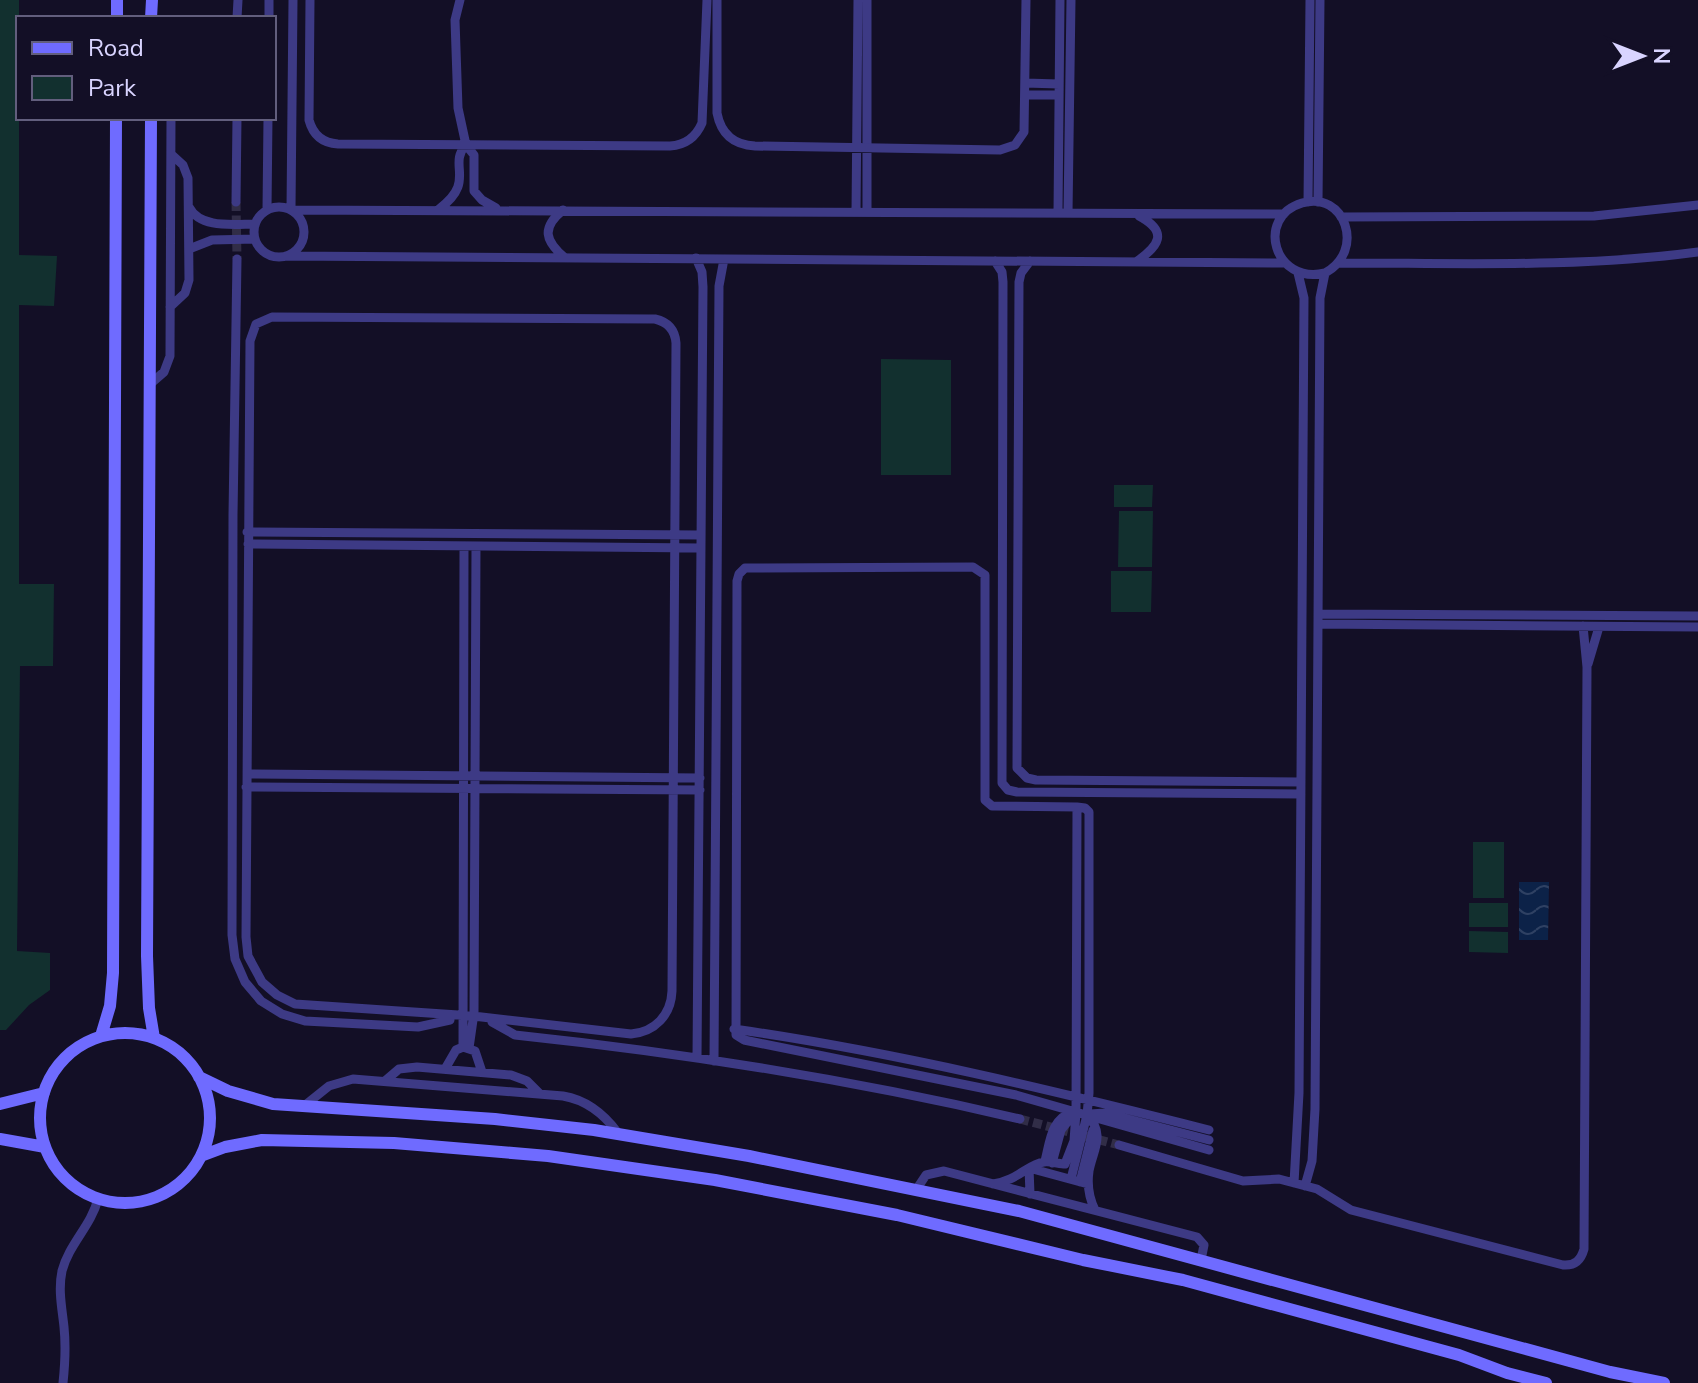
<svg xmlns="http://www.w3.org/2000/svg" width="1698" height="1383" font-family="'Nunito Sans',sans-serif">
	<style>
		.green { fill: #12302f }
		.water { fill: url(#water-waves) }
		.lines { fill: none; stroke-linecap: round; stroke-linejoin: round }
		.minor-tunnel { stroke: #312d47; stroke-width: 9; stroke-dasharray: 9 4.5; stroke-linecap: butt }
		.minor { stroke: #3d3a85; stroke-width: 9 }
		.secondary { stroke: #6f6bff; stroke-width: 12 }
	</style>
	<defs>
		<pattern id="water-waves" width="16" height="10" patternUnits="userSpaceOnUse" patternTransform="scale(2)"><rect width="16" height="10" fill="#0c2248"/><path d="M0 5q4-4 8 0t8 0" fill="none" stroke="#2f4163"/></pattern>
	</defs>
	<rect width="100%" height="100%" fill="#130f26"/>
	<!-- green -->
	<path class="green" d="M0 0H19V255L57 256 54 306 19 305V584H54L53 666H20L17 951 50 953V990L29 1005 6 1030H0Z
		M881 359 951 360V475H881Z
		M1114 485H1153L1152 507H1114Z
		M1119 511H1153L1152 567H1118Z
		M1111 571H1152L1151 612H1111Z
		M1473 842H1504V898H1473Z
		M1469 903H1508V927H1469Z
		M1469 931 1508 932V953L1469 952Z"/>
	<!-- water -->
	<path class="water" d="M1519 882H1549L1548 940H1519Z"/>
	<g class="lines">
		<!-- minor-tunnel -->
		<path class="minor-tunnel" d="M236 202 237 259
			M1020 1119 1119 1145"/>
		<!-- minor -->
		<path class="minor" d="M310 0 309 120C313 135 322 143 338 144L670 146C686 145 696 137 702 123L707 0
			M460 0 455 20 458 108 466 145 474 155V191L482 200 496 208
			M717 0V113C721 134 734 145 755 146L1000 150 1015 145 1024 132 1026 0
			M867 0V212
			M237 18 238 0
			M269 18V0
			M1025 83 1059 84
			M1025 95H1059
			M236 202 237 118
			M1308 202 1310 0
			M1318 202 1320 0
			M254 232a25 25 0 1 1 50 0a25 25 0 1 1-50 0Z
			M189 207C200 229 234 224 255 224
			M267 209 268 118
			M291 209 293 0
			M439 209C477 181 447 165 466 145
			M292 210 1284 214
			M563 210C541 228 545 241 565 258
			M856 212 858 0
			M1058 213 1060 0
			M1068 213 1071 0
			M1341 217 1594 216 1698 205
			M189 249 212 240 255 239
			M286 256 1284 263
			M696 258 702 272 703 287 697 1058
			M237 259 233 515 232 935 235 959 245 982 261 1001 282 1014 305 1021 418 1027 450 1020
			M995 261 1002 272 1003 282 1002 783 1008 790 1017 792 1301 794
			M1030 261 1021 273 1019 282 1017 768 1027 778 1036 780 1301 782
			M1136 262C1159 246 1169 232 1139 216
			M1339 263C1459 263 1579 268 1698 252
			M170 307 185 293 189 280 188 178 183 165 171 154
			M272 317 655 319C668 322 675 330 676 343L672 991C671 1015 655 1032 631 1034L473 1016 295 1004 277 995 262 982 248 956 246 937 250 341 256 324Z
			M149 385 164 372 170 356 171 118
			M247 532 701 535
			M248 544 701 548
			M1318 614 1698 616
			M1318 624 1698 627
			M1588 664 1599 627
			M247 774 700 778
			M246 787 700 790
			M492 1022 515 1035C684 1053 854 1080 1020 1119
			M734 1029C895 1052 1052 1090 1209 1130
			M463 1047 464 546
			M469 1048 474 1013 476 546
			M714 1061 719 286 724 259
			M445 1069 456 1050 463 1047 475 1051 482 1072
			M385 1081 399 1069 417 1067 511 1075 527 1081 540 1094
			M304 1106 329 1086 353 1079 563 1096C587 1100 604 1114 618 1133
			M1090 1114 1105 1113 1209 1140
			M1087 1115C1106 1134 1093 1150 1089 1171 1087 1185 1089 1198 1095 1210
			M1119 1145 1243 1181 1279 1179 1317 1189 1351 1210 1563 1265C1575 1266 1581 1260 1584 1249L1587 667 1583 626
			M1045 1161C1050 1142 1051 1118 1073 1112
			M1052 1163 1061 1130 1074 1114
			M1071 1179 1087 1115 1089 1093V812L1085 808 1077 807 992 806 985 800V575L973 567 745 568 739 574 737 581 736 1035 744 1040 1016 1095 1209 1150
			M1080 1182 1093 1130
			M1294 1183 1299 1093 1304 298 1298 273
			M993 1184C1017 1181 1028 1164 1044 1162 1051 1161 1059 1164 1065 1164L1074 1141 1076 1112 1077 807
			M1305 1186 1312 1161 1315 1109 1320 298 1325 273C1366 251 1345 190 1302 203 1255 217 1274 285 1325 273
			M916 1190 926 1175 944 1171 1197 1237 1204 1245 1201 1260
			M1030 1194 1029 1168 1088 1184
			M63 1383C65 1364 66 1346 64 1327 62 1308 58 1290 62 1271 69 1244 91 1226 98 1199"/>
		<!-- secondary -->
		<path class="secondary" d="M117 18V0
			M151 18 152 0
			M151 118 147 956 149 1008 154 1038
			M40 1118a85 85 0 1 1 170 0a85 85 0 1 1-170 0Z
			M101 1036 110 1006 113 973 116 118
			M199 1077 228 1091 273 1104 495 1119 594 1130 749 1156 1019 1211 1610 1372 1664 1383
			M0 1104 44 1093
			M0 1139 45 1147
			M201 1156 225 1147 262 1140 394 1143 548 1156 715 1180 897 1215 1083 1260 1183 1280 1459 1355 1507 1373 1546 1383"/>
	</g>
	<!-- legend -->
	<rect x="16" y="16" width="260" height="104" fill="#130f26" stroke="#625e7d" stroke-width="2"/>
	<rect x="32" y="42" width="40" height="12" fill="#6f6bff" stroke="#625e7d" stroke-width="2"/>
	<text x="88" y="56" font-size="24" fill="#d9d4ff">Road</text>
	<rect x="32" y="76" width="40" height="24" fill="#12302f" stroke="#625e7d" stroke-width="2"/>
	<text x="88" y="96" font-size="24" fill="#d9d4ff">Park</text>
	<!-- north arrow -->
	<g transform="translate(1642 56) rotate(90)" stroke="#130f26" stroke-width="6" paint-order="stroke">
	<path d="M0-6L14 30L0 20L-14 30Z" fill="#d9d4ff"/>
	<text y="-12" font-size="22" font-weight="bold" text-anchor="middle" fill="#d9d4ff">N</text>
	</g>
</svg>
